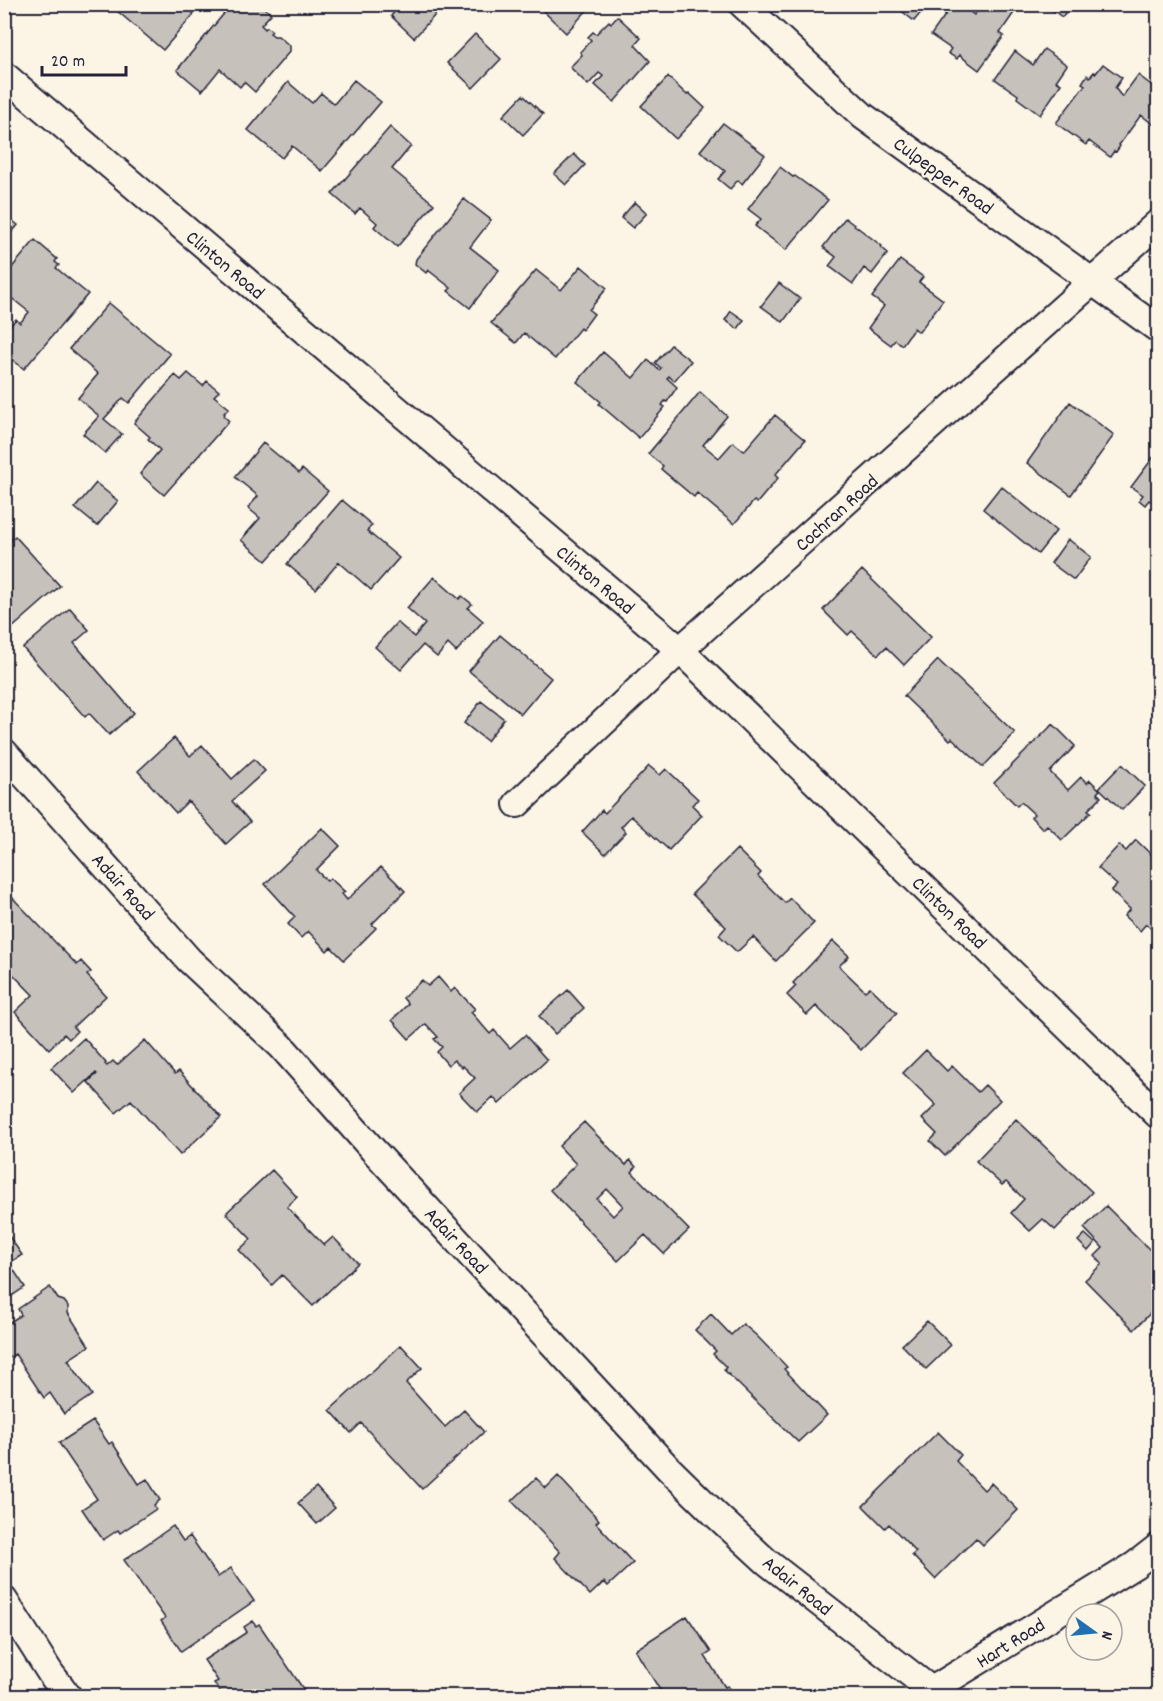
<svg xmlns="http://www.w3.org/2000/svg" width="1163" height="1701" font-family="Dekko,sans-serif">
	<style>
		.building { fill: #c6c1bb; stroke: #22223b; stroke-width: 1.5; fill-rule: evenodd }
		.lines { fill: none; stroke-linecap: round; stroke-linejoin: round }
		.minor-casing { stroke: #22223b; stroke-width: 30 }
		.minor { stroke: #fcf5e5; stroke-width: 26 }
		.labels { text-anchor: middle; stroke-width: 4.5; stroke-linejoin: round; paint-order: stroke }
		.street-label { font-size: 20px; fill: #22223b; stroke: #fcf5e5 }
	</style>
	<rect width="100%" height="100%" fill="#fcf5e5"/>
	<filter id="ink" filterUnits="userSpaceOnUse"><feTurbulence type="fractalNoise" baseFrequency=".0167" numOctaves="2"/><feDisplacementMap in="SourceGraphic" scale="12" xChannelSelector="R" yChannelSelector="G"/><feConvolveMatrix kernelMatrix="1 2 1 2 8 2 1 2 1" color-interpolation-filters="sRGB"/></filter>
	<g filter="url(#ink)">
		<!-- building -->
		<path class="building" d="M121 4H183L194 14 163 50 116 10Z
			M232 4H240L242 7 244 4H260L271 14 261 25 265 29 267 27 272 31 270 33 274 36H278L290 46V51L255 92 244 82 240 87 220 69 202 91 177 70Z
			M401 4H424L435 15 414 38 391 16Z
			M536 4H592V5L566 33Z
			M893 4H928L914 21Z
			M953 4H960L974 15 982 4H1020L1000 33 1004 36 979 70 959 55 957 59 948 53 951 49 931 35Z
			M1044 4H1072L1062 17Z
			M617 16 641 38 635 45 650 61 614 102 595 85 603 76 599 73 588 85 570 67 582 55 580 52 591 40 588 37 593 32 596 34 609 21 611 23Z
			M475 34 501 59 473 88 447 63Z
			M1044 49 1067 65 1056 81 1061 84 1040 115 1017 98 1018 95 995 79 1015 51 1033 65Z
			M1103 64 1122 78 1115 88 1122 97 1138 75 1158 90V128L1141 115 1119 145 1120 146 1116 152 1114 151 1110 157 1089 141 1086 145 1056 123 1085 85 1082 83 1087 75 1090 77 1094 72 1096 73Z
			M668 77 687 95 689 93 705 108 676 139 641 106Z
			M354 80 381 102 322 171 292 146 282 158 248 130 288 82 312 103 321 93 334 104Z
			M523 95 543 114 523 135 503 116Z
			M723 123 765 155 742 184 738 180 730 189 718 179 725 171 700 151Z
			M390 127 411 146 392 169 434 204 397 247 374 227 377 223 360 208 355 214 332 194Z
			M574 154 585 165 566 185 554 174Z
			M780 167 793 177 795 176 828 200 786 250 755 226 761 219 748 209Z
			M464 199 491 220 470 247 499 270 470 308 448 291 451 288 428 270 426 273 415 264 416 259Z
			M635 202 647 213 633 228 621 218Z
			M4 214 18 225 4 242Z
			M845 218 882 246 881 247 888 253 872 274 864 268 853 284 829 266 836 257 823 247Z
			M35 240 57 259 55 262 59 265 56 268 88 294 24 369 4 353V333L16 319 20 323 29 312 4 292V277Z
			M900 260 923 277 919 282 943 300 919 332 914 328 902 345 895 340 891 345 868 328 884 306 872 297Z
			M581 266 607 288 589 310 594 314 582 330 580 328 555 359 524 333 516 343 491 323 536 270 561 290Z
			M779 283 800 299 783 322 761 306Z
			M109 303 170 354 129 403 123 398 104 419 122 434 105 453 83 434 99 416 78 398 98 374 69 349Z
			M731 311 744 320 738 329 725 320Z
			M671 345 691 361 674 381 669 376 667 378 677 387 667 402 665 401 662 405 665 407 639 438 599 404 601 402 577 382 603 352 633 378 648 360 659 370 661 368 655 363Z
			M188 373 203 386 207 381 219 391 214 396 229 408 224 413 225 414 224 416 229 421 164 495 140 474 160 450 148 439 150 437 134 423 175 375 181 380Z
			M700 392 727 416 703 445 719 458 733 442 744 451 775 415 805 440 775 475 778 478 757 503 754 501 734 524 697 493 694 497 661 469 663 466 648 454Z
			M1070 402 1114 435 1071 495 1027 463Z
			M263 443 299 473 302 469 328 491 266 561 241 540 260 518 248 508 258 496 235 477Z
			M1158 451V507L1149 500 1145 505 1139 500 1143 495 1131 487Z
			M96 483 118 501 97 526 75 508Z
			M1001 486 1056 531 1038 554 983 509Z
			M342 500 372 525 367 531 399 558 371 590 339 562 316 589 287 564Z
			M15 536 60 586 11 629 4 622V546Z
			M1068 539 1091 557 1074 580 1051 563Z
			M862 570 931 637 904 665 886 647 878 655 852 631 848 635 823 610Z
			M434 577 459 599 462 596 472 604 468 608 483 621 456 652 448 644 437 657 423 645 401 670 375 647 397 622 414 637 425 624 407 608Z
			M70 608 89 630 74 643 134 713 109 735 89 713 85 717 23 648Z
			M500 635 551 678 521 714 469 671Z
			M938 660 1015 733 983 767 952 738 950 740 904 696Z
			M481 701 504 719 487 741 464 723Z
			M1053 724 1075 746 1050 772 1068 790 1081 777 1087 783 1090 780 1100 790 1097 793 1101 797 1088 810 1091 812 1062 840 1047 825 1043 829 1031 817 1034 814 1021 802 1017 806 994 783Z
			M174 738 190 756 202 745 232 779 254 759 265 771 232 801 250 822 226 844 188 801 176 813 138 771Z
			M1122 764 1145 786 1122 810 1099 788Z
			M649 766 660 775 666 769 698 799 692 805 702 815 669 850 631 816 621 827 626 832 605 854 582 832 602 810 605 813Z
			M322 828 340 846 316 870 327 881 330 878 345 892 342 894 347 900 381 867 405 891 372 924 376 928 344 960 331 947 327 951 308 931 301 938 288 924 295 917 265 884Z
			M1136 840 1158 861V935L1146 924 1140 931 1124 916 1130 909 1111 891 1117 885 1098 868 1119 845 1126 851Z
			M737 849 761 873 758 876 785 903 790 898 814 923 776 961 753 937 737 952 719 935 726 927 692 894Z
			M8 893 77 965 81 961 91 972 87 975 106 996 73 1027 77 1031 69 1039 64 1034 49 1049 15 1012 33 995 4 965V896Z
			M833 941 849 956 839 966 865 991 870 987 897 1013 861 1050 816 1006 807 1015 787 995 796 986 793 983Z
			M438 977 451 992 455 988 475 1009 471 1012 490 1034 494 1030 510 1048 525 1035 547 1060 499 1104 493 1097 477 1112 459 1093 475 1078 463 1066 462 1068 454 1060 448 1065 437 1052 442 1047 434 1039 438 1037 426 1024 409 1039 392 1020 408 1004 403 998 422 980 428 986Z
			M568 990 584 1008 555 1034 539 1016Z
			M84 1038 106 1063 105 1064 107 1066 113 1061 117 1065 145 1040 175 1074 179 1071 221 1117 180 1155 131 1100 116 1113 88 1082 97 1074 96 1073 74 1093 51 1068Z
			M926 1050 947 1071 952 1066 978 1092 985 1085 1000 1100 945 1156 930 1141 937 1134 922 1119 936 1105 903 1073Z
			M1016 1119 1092 1192 1055 1230 1043 1219 1030 1231 1011 1213 1024 1199 1006 1182 1002 1185 976 1161Z
			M584 1122 626 1165 630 1160 636 1167 632 1172 689 1230 664 1254 645 1235 618 1261 550 1190 576 1164 559 1146ZM607 1189 623 1206 613 1216 597 1199Z
			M272 1170 297 1197 287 1207 324 1245 333 1237 358 1263 313 1306 282 1275 272 1285 239 1250 251 1239 226 1213Z
			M1106 1206 1151 1251 1157 1245 1158 1246V1305L1134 1330 1085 1280 1102 1264 1095 1256 1103 1248 1084 1228Z
			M4 1229 22 1255 9 1263 25 1287 4 1301Z
			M1085 1234 1095 1243 1088 1251 1078 1241Z
			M50 1287 58 1299 64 1301 68 1306V1313L89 1346 68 1360 92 1395 64 1414 50 1393 44 1398 15 1354 4 1361V1326L21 1315 18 1309Z
			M711 1314 731 1335 743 1324 757 1336 787 1367 784 1369 827 1415 798 1442 724 1370 726 1367 713 1354 716 1351 695 1330Z
			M927 1321 951 1345 926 1369 902 1345Z
			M401 1345 422 1368 406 1383 445 1427 464 1410 484 1432 422 1489 361 1423 351 1433 330 1410Z
			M93 1421 109 1444 112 1442 139 1484 147 1479 160 1500 154 1505 156 1509 120 1533 118 1530 103 1540 82 1509 97 1499 59 1443Z
			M938 1432 961 1455 956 1461 984 1490 991 1483 1018 1510 983 1545 976 1538 935 1579 912 1555 916 1552 889 1524 885 1528 863 1506Z
			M558 1476 599 1520 596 1523 633 1563 608 1586 604 1582 590 1595 555 1558 560 1552 512 1501 536 1478 546 1488Z
			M316 1487 335 1508 317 1524 298 1503Z
			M173 1526 183 1541 190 1536 218 1577 231 1568 254 1601 181 1651 161 1621 165 1618 124 1560Z
			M687 1616 711 1652 705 1656 725 1687 728 1686 735 1696H650L660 1690 635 1650Z
			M253 1621 256 1626 259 1624 308 1696H223L214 1683 218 1681 204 1660 247 1632 244 1627Z"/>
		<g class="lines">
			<defs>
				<path id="minor" d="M742 4 863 116 1158 329
					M4 75 680 650 1158 1115
					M4 752 189 960 281 1046 374 1151 669 1469 715 1514 767 1562 939 1696
					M517 804 680 650 1158 223
					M4 1600 51 1674 68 1696
					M922 1696 1135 1565 1158 1547"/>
			</defs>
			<!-- minor casing -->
			<use href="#minor" class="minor-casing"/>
			<!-- minor -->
			<use href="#minor" class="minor"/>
		</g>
	</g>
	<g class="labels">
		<!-- street labels -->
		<g class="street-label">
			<text transform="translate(944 175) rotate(36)" y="7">Culpepper Road</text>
			<text transform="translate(226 264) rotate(40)" y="7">Clinton Road</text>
			<text transform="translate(836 512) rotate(-42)" y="7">Cochran Road</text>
			<text transform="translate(596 579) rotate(40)" y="7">Clinton Road</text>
			<text transform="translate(124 886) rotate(48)" y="7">Adair Road</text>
			<text transform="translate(950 912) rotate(44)" y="7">Clinton Road</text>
			<text transform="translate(457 1240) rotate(47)" y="7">Adair Road</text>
			<text transform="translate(798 1585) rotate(39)" y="7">Adair Road</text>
			<text transform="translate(1010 1642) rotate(-32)" y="7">Hart Road</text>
		</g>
	</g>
	<!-- margin -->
	<rect width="1163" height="1701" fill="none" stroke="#fcf5e5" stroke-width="24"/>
	<rect x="12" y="12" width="1139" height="1677" fill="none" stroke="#22223b" stroke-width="2" filter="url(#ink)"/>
	<!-- north arrow -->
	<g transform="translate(1094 1632) rotate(105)"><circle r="28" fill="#fcf5e5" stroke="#a5a1a1" stroke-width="1.5"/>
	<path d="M0-4.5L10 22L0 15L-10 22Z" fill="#1f6fb2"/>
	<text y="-9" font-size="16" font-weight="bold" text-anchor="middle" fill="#22223b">N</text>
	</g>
	<!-- scale -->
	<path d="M42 66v9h84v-9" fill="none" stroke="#22223b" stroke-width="3"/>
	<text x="51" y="66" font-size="18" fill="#22223b" stroke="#fcf5e5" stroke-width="4.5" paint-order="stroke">20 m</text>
</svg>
